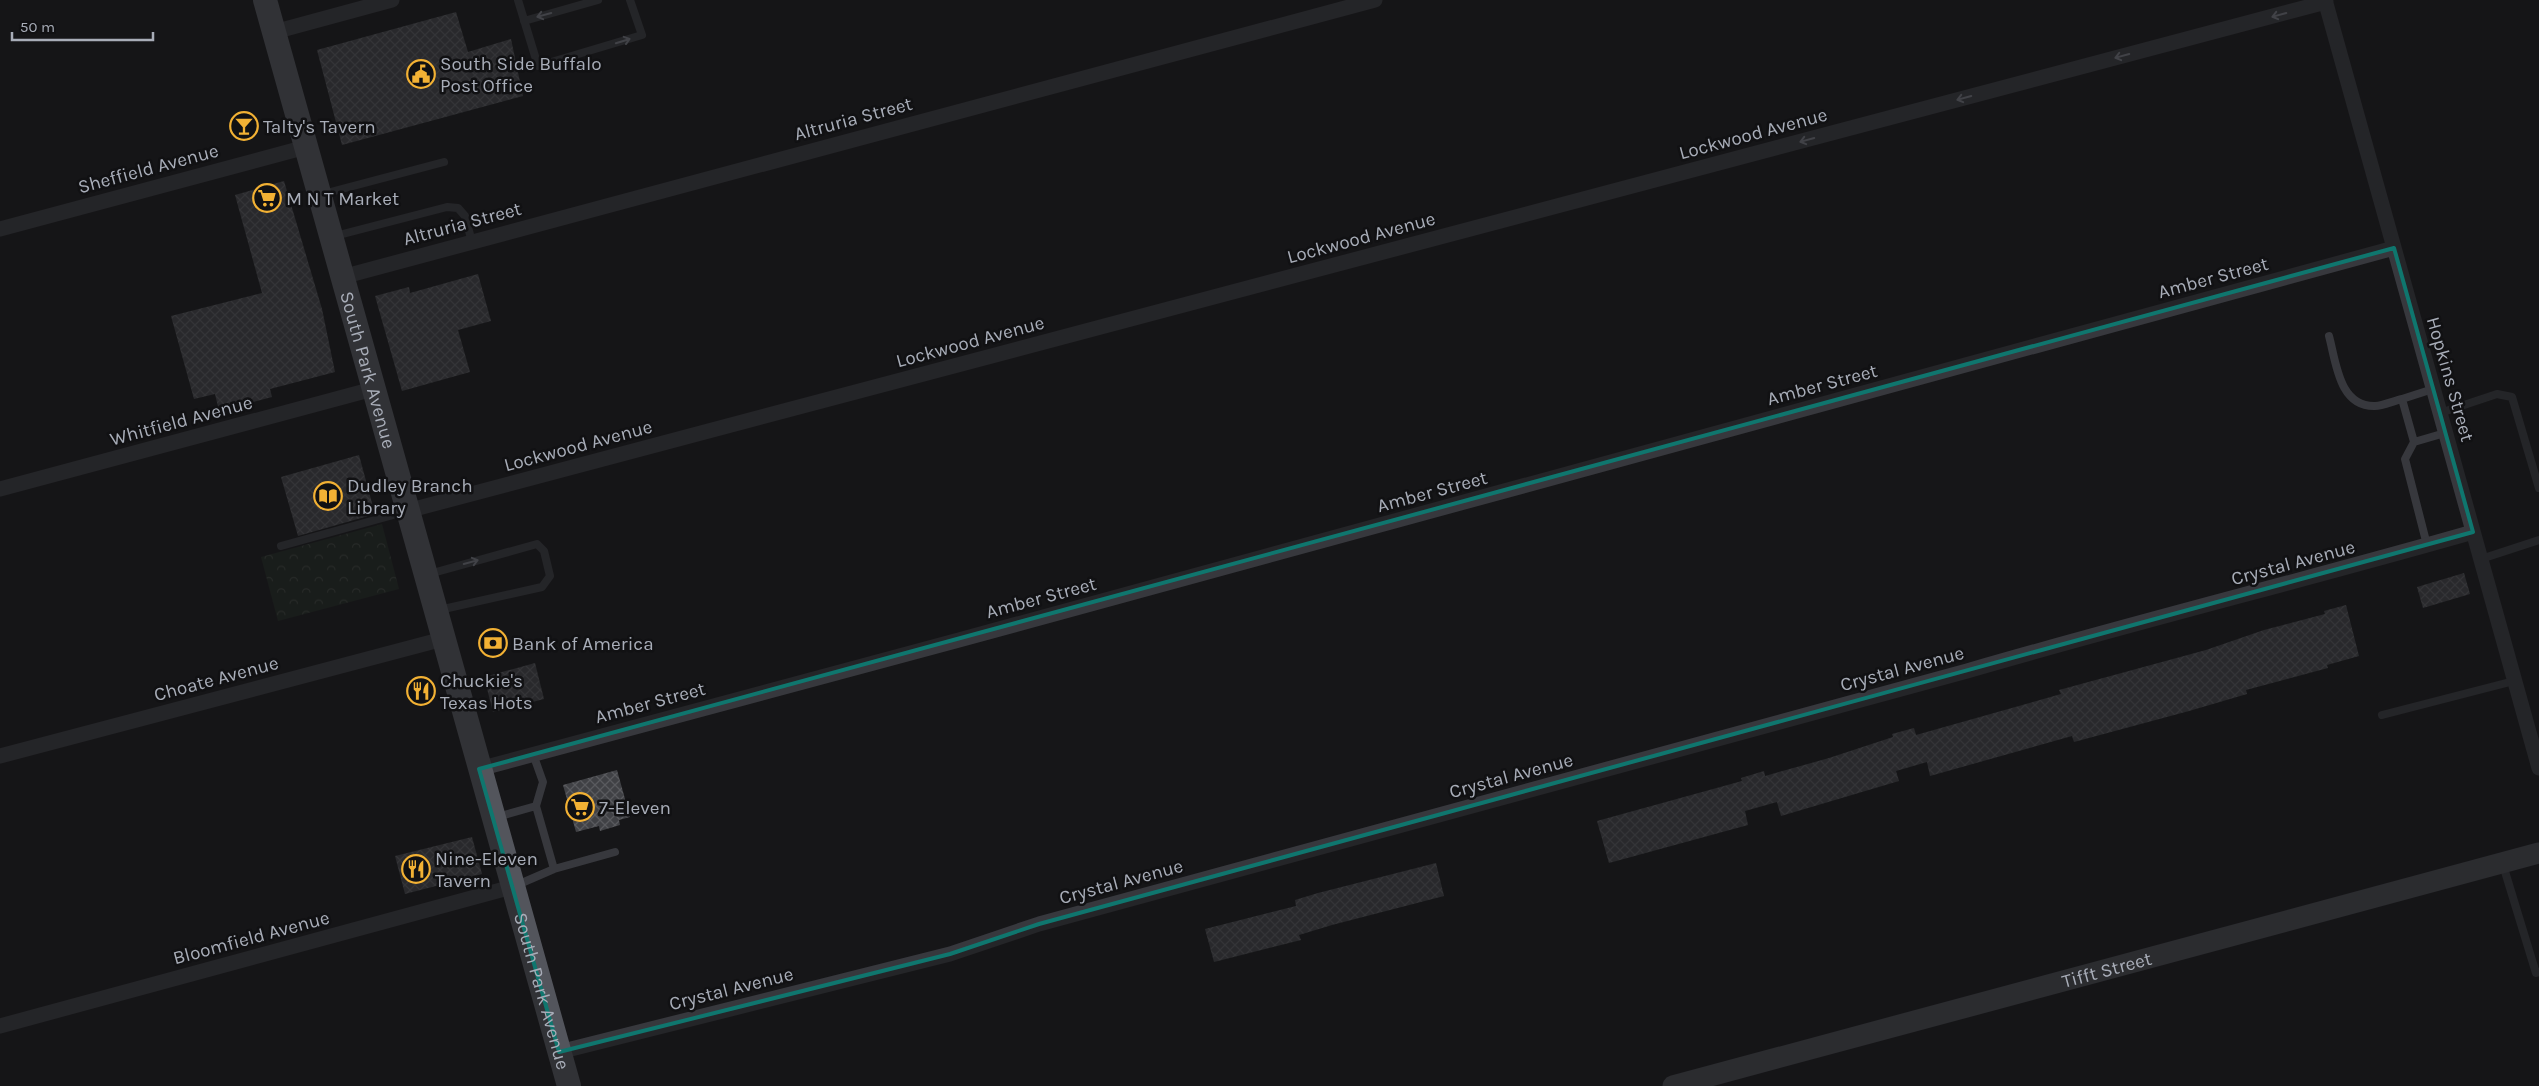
<svg xmlns="http://www.w3.org/2000/svg" width="2539" height="1086" font-family="Karla,sans-serif">
	<style>
		.park { fill: url(#park-crowns) }
		.building { fill: url(#building-cross-hatch) }
		.lines { fill: none; stroke-linecap: round; stroke-linejoin: round }
		.lane { stroke: #37383d; stroke-width: 8 }
		.street { stroke: #37383d; stroke-width: 15 }
		.secondary { stroke: #45474d; stroke-width: 21 }
		.primary { stroke: #53555c; stroke-width: 24 }
		.oneway { stroke: #757881 }
		.marked { fill: none; stroke: #0f766e; stroke-width: 4; stroke-linejoin: round }
		.labels { text-anchor: middle; stroke-width: 5; stroke-linejoin: round; paint-order: stroke }
		.poi-label { font-size: 19px; fill: #a8adb8; stroke: #111113; text-anchor: start }
		.street-label { font-size: 19px; fill: #a8adb8; stroke: #111113 }
	</style>
	<defs>
		<pattern id="park-crowns" width="20" height="18" patternUnits="userSpaceOnUse" patternTransform="scale(1.25)"><rect width="20" height="18" fill="#1e261f"/><path d="M2 6a3 3 0 1 1 6 0M12 15a3 3 0 1 1 6 0" fill="none" stroke="#3c433d"/></pattern>
		<pattern id="building-cross-hatch" width="8" height="8" patternUnits="userSpaceOnUse" patternTransform="scale(1.25)"><rect width="8" height="8" fill="#404145"/><path d="M0 0l8 8M0 8l8-8" fill="none" stroke="#595a5e"/></pattern>
	</defs>
	<rect width="100%" height="100%" fill="#161618"/>
	<!-- park -->
	<path class="park" d="M382 524 399 589 278 621 261 557Z"/>
	<!-- building -->
	<path class="building" d="M456 12 468 52 511 39 523 96 342 145 317 50Z
		M284 181 322 309 335 372 270 389 272 397 219 411 215 394 194 399 171 316 262 293 235 195Z
		M478 274 491 321 458 330 470 372 402 391 375 296 409 287 410 293Z
		M359 455 375 514 298 536 281 477Z
		M2464 573 2470 594 2423 608 2417 587Z
		M2346 605 2359 656 2327 665 2328 668 2246 690 2247 694 2189 711 2074 742 2072 736 1930 776 1927 762 1896 771 1899 781 1781 816 1777 802 1745 811 1748 825 1609 863 1597 821 1742 781 1741 778 1764 771 1765 776 1829 758 1893 737 1892 734 1914 728 1916 735 2061 694 2059 690 2206 650 2264 630 2325 614 2324 611Z
		M535 663 544 699 493 712 484 677Z
		M617 770 630 817 619 820 620 825 600 831 599 826 576 832 563 785Z
		M472 837 482 874 405 894 395 856Z
		M1436 863 1444 896 1332 925 1299 935 1301 940 1214 962 1205 929 1296 906 1295 900 1318 893Z"/>
	<g class="lines">
		<!-- lane -->
		<path class="lane" d="M518 0 538 66 642 35 630 0
			M524 21 598 0
			M323 194 444 162
			M335 236 447 207 458 208 465 216 472 242
			M2329 336C2336 362 2339 407 2375 406 2383 406 2393 401 2402 399
			M2440 413 2497 394 2512 397 2539 488
			M2414 442 2402 399 2433 389
			M2427 545 2405 459 2414 442 2445 433
			M281 546 404 512
			M2481 559 2539 540
			M429 574 537 544 544 551 550 576 542 587 439 610
			M2382 715 2514 681
			M533 754 543 782 536 806 554 869
			M497 817 536 806
			M2503 865 2536 973 2539 972
			M517 885 554 869 615 852"/>
		<!-- street -->
		<path class="street" d="M2325 0 2539 768
			M274 32 392 0
			M0 229 306 147
			M342 277 1375 0
			M0 489 373 389
			M407 511 2326 2
			M0 756 443 639
			M479 769 959 640 2394 248
			M0 1026 512 887
			M559 1052 950 954 1039 924 1967 671C2135 622 2305 580 2473 532"/>
		<!-- secondary -->
		<path class="secondary" id="s1" d="M1673 1086 2539 853"/>
		<!-- primary -->
		<path class="primary" id="s2" d="M265 0 569 1086"/>
	</g>
	<!-- one-way arrows -->
	<defs><path id="oneway-shaft" d="M-6 0H5M1.5-3L5.5 0L1.5 3" fill="none" stroke-width="1.6" stroke-linecap="round" stroke-linejoin="round" transform="scale(1.25)"/></defs>
	<g class="oneway">
		<use href="#oneway-shaft" transform="translate(544 15) rotate(165)"/>
		<use href="#oneway-shaft" transform="translate(2279 15) rotate(165)"/>
		<use href="#oneway-shaft" transform="translate(623 41) rotate(-17)"/>
		<use href="#oneway-shaft" transform="translate(2122 56) rotate(165)"/>
		<use href="#oneway-shaft" transform="translate(1964 98) rotate(165)"/>
		<use href="#oneway-shaft" transform="translate(1807 140) rotate(165)"/>
		<use href="#oneway-shaft" transform="translate(471 562) rotate(-15)"/>
	</g>
	<!-- marked area -->
	<path d="M0 0H2539V1086H0ZM2394 248 2473 532 1039 924 950 954 559 1052 479 769Z" fill="#161618" fill-opacity=".55" fill-rule="evenodd"/>
	<path class="marked" d="M2394 248 2473 532 1039 924 950 954 559 1052 479 769Z"/>
	<!-- icons -->
	<defs>
		<symbol id="civic-ring" viewBox="-11 -11 22 22"><circle r="9.5" fill="#111113" stroke="#f2b134" stroke-width="1.5"/><path d="M-.6-6.5H3V-4.5H.6V-3L4-1V1h2V6H-6V1h2V-1L-.6-3ZM-1.2 2.5V6h2.4V2.5Z" fill="#f2b134"/></symbol>
		<symbol id="bar-ring" viewBox="-11 -11 22 22"><circle r="9.5" fill="#111113" stroke="#f2b134" stroke-width="1.5"/><path d="M-6-5H6L.8 .8V4.5H3.5V6h-7V4.5H-.8V.8Z" fill="#f2b134"/></symbol>
		<symbol id="supermarket-ring" viewBox="-11 -11 22 22"><circle r="9.5" fill="#111113" stroke="#f2b134" stroke-width="1.5"/><path d="M-6-5.5h2.5l.6 2H6L4.5 2H-2.5L-4.4-4H-6ZM-1.5 3.2a1.3 1.3 0 1 0 .1 0ZM3 3.2a1.3 1.3 0 1 0 .1 0Z" fill="#f2b134"/></symbol>
		<symbol id="library-ring" viewBox="-11 -11 22 22"><circle r="9.5" fill="#111113" stroke="#f2b134" stroke-width="1.5"/><path d="M-6-4Q-3-5.5-.7-3.5V5Q-3 3-6 4ZM6-4Q3-5.5 .7-3.5V5Q3 3 6 4Z" fill="#f2b134"/></symbol>
		<symbol id="bank-ring" viewBox="-11 -11 22 22"><circle r="9.5" fill="#111113" stroke="#f2b134" stroke-width="1.5"/><path d="M-6-4H6V4H-6ZM0-2.3a2.3 2.3 0 1 0 0 4.6a2.3 2.3 0 1 0 0-4.6Z" fill="#f2b134"/></symbol>
		<symbol id="restaurant-ring" viewBox="-11 -11 22 22"><circle r="9.5" fill="#111113" stroke="#f2b134" stroke-width="1.5"/><path d="M-5-6h1v4h1v-4h1v4h1v-4h1v5L-1.5 .5V6h-2V.5L-5-1ZM5-6V6H3V1.5H1.5Q1.5-4 5-6Z" fill="#f2b134"/></symbol>
	</defs>
	<g fill-rule="evenodd">
		<use href="#civic-ring" x="405" y="58" width="32" height="32"/>
		<use href="#bar-ring" x="228" y="110" width="32" height="32"/>
		<use href="#supermarket-ring" x="251" y="182" width="32" height="32"/>
		<use href="#library-ring" x="312" y="480" width="32" height="32"/>
		<use href="#bank-ring" x="477" y="627" width="32" height="32"/>
		<use href="#restaurant-ring" x="405" y="675" width="32" height="32"/>
		<use href="#supermarket-ring" x="564" y="791" width="32" height="32"/>
		<use href="#restaurant-ring" x="400" y="853" width="32" height="32"/>
	</g>
	<g class="labels">
		<!-- poi labels -->
		<g class="poi-label">
			<text x="440" y="70">South Side Buffalo<tspan x="440" dy="22">Post Office</tspan></text>
			<text x="263" y="133">Talty's Tavern</text>
			<text x="286" y="205">M N T Market</text>
			<text x="347" y="492">Dudley Branch<tspan x="347" dy="22">Library</tspan></text>
			<text x="512" y="650">Bank of America</text>
			<text x="440" y="687">Chuckie's<tspan x="440" dy="22">Texas Hots</tspan></text>
			<text x="599" y="814">7-Eleven</text>
			<text x="435" y="865">Nine-Eleven<tspan x="435" dy="22">Tavern</tspan></text>
		</g>
		<!-- street labels -->
		<g class="street-label">
			<text transform="translate(853 118) rotate(-15)" y="7">Altruria Street</text>
			<text transform="translate(1753 133) rotate(-15)" y="7">Lockwood Avenue</text>
			<text transform="translate(148 168) rotate(-15)" y="7">Sheffield Avenue</text>
			<text transform="translate(462 223) rotate(-15)" y="7">Altruria Street</text>
			<text transform="translate(1361 237) rotate(-15)" y="7">Lockwood Avenue</text>
			<text transform="translate(2213 277) rotate(-15)" y="7">Amber Street</text>
			<text transform="translate(970 341) rotate(-15)" y="7">Lockwood Avenue</text>
			<text dy="7" stroke="none"><textPath href="#s2" startOffset="384">South Park Avenue</textPath></text>
			<text transform="translate(2451 379) rotate(74)" y="7">Hopkins Street</text>
			<text transform="translate(1822 384) rotate(-15)" y="7">Amber Street</text>
			<text transform="translate(181 420) rotate(-15)" y="7">Whitfield Avenue</text>
			<text transform="translate(578 445) rotate(-15)" y="7">Lockwood Avenue</text>
			<text transform="translate(1432 491) rotate(-15)" y="7">Amber Street</text>
			<text transform="translate(2293 562) rotate(-15)" y="7">Crystal Avenue</text>
			<text transform="translate(1041 597) rotate(-15)" y="7">Amber Street</text>
			<text transform="translate(1902 668) rotate(-15)" y="7">Crystal Avenue</text>
			<text transform="translate(216 678) rotate(-15)" y="7">Choate Avenue</text>
			<text transform="translate(650 702) rotate(-15)" y="7">Amber Street</text>
			<text transform="translate(1511 775) rotate(-15)" y="7">Crystal Avenue</text>
			<text transform="translate(1121 881) rotate(-15)" y="7">Crystal Avenue</text>
			<text transform="translate(251 937) rotate(-15)" y="7">Bloomfield Avenue</text>
			<text dy="7" stroke="none"><textPath href="#s1" startOffset="449">Tifft Street</textPath></text>
			<text transform="translate(731 988) rotate(-14)" y="7">Crystal Avenue</text>
			<text dy="7" stroke="none"><textPath href="#s2" startOffset="1029">South Park Avenue</textPath></text>
		</g>
	</g>
	<!-- scale -->
	<path d="M12 32v8h141v-8" fill="none" stroke="#a8adb8" stroke-width="2.5"/>
	<text x="20" y="32" font-size="15" fill="#a8adb8" stroke="#111113" stroke-width="4" paint-order="stroke">50 m</text>
</svg>
